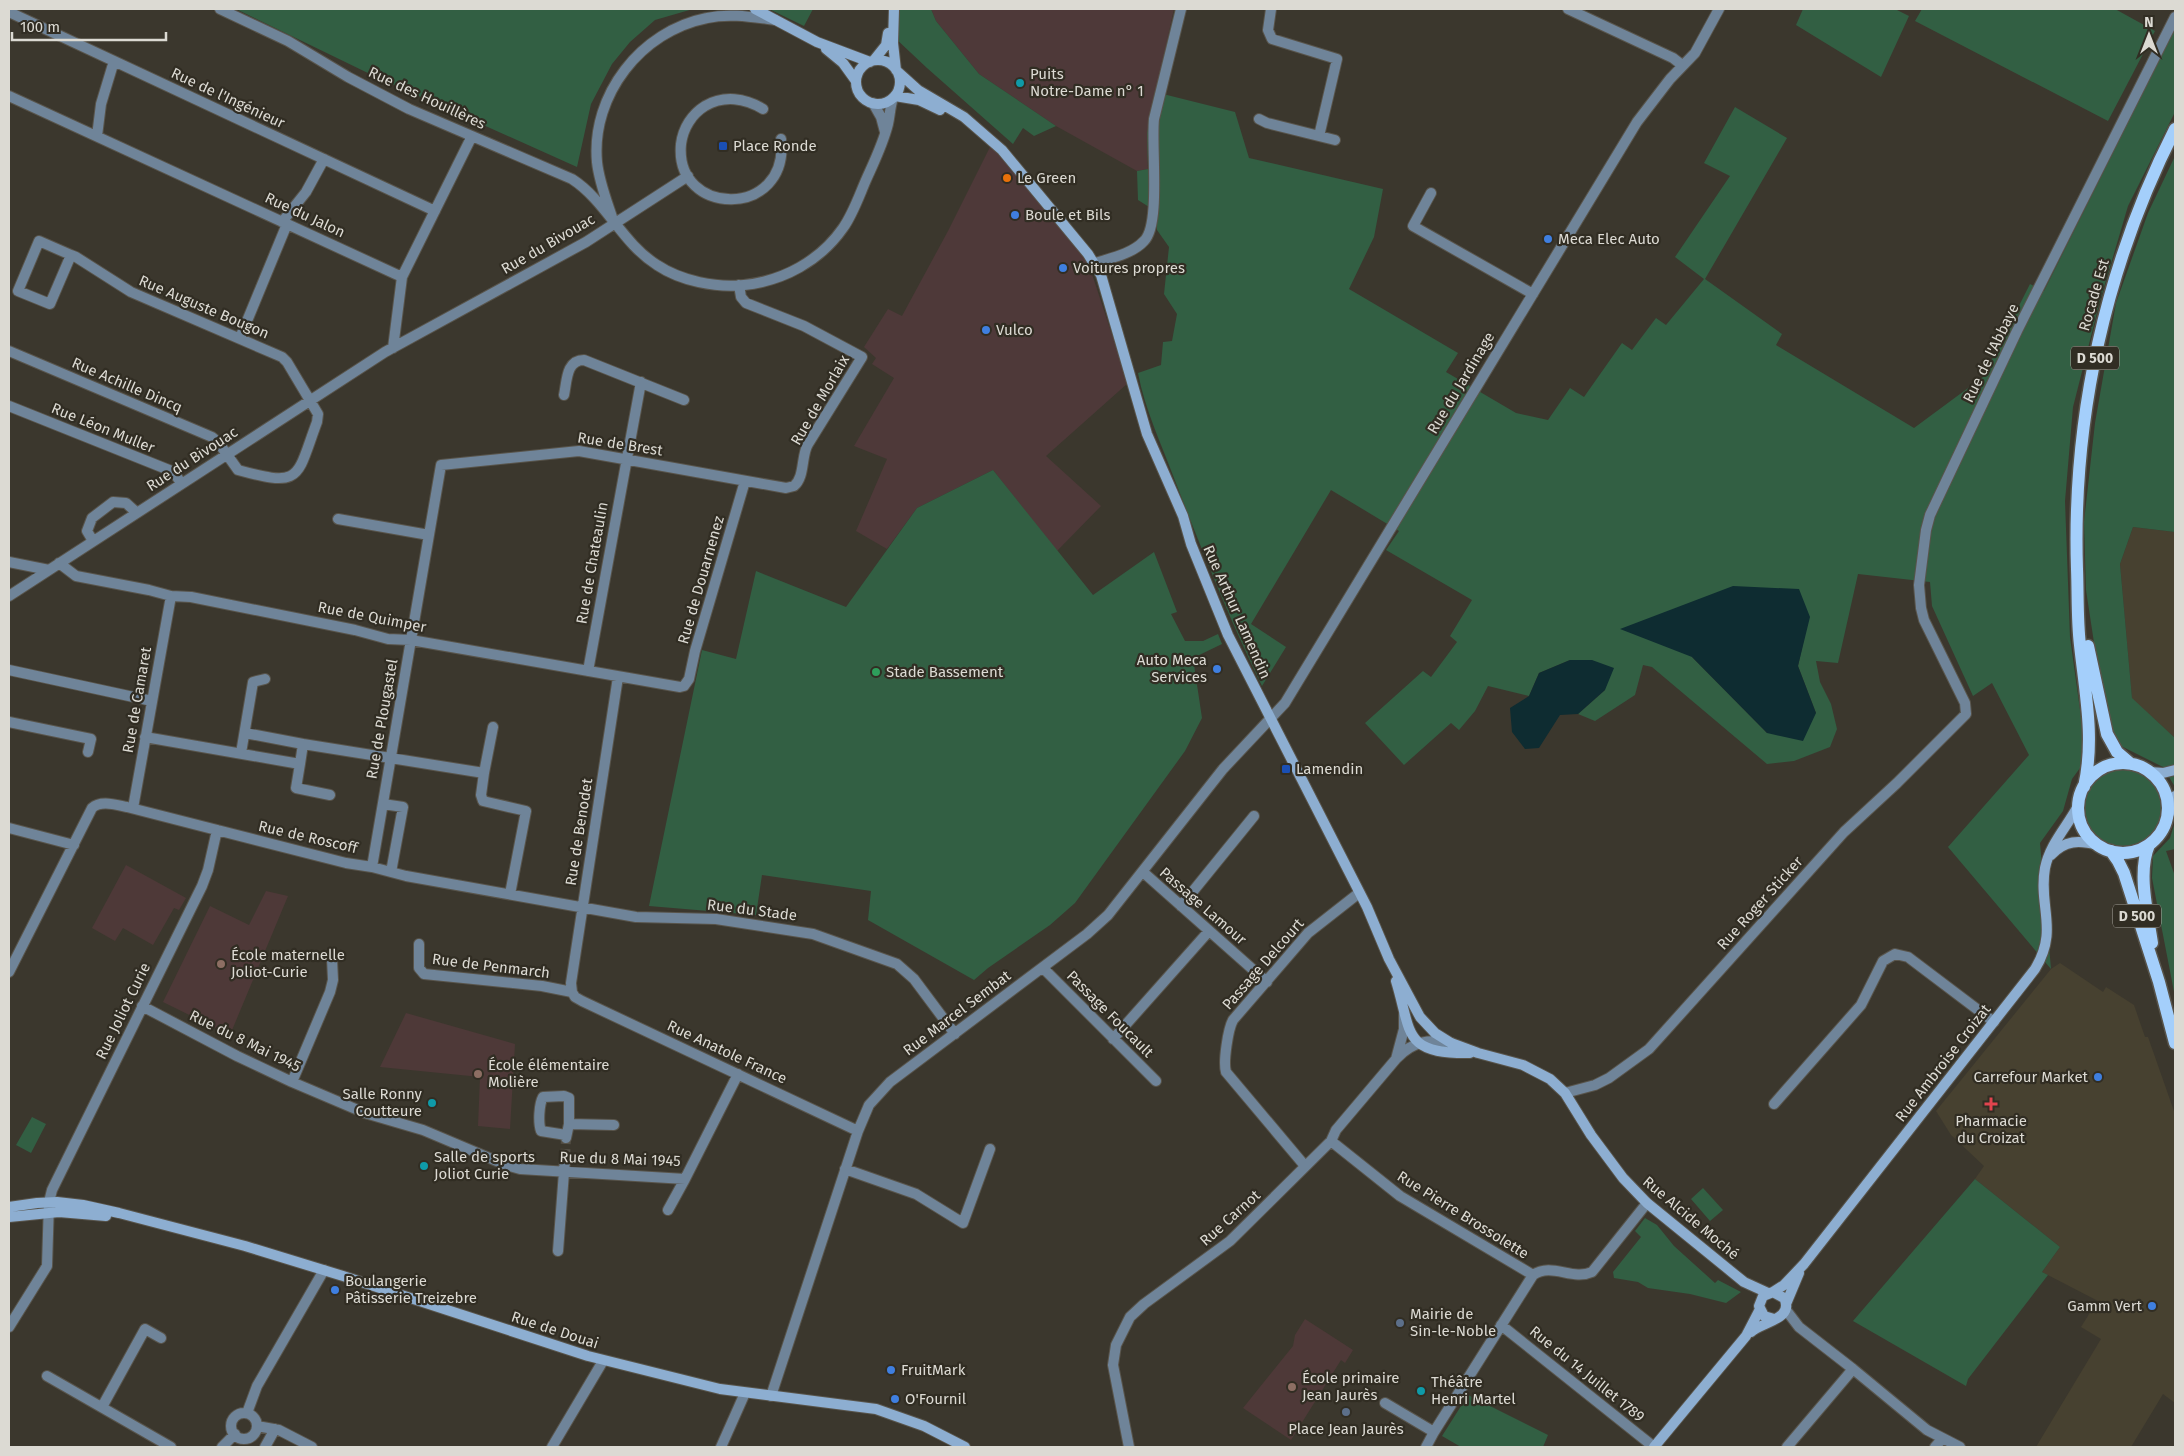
<svg xmlns="http://www.w3.org/2000/svg" width="2184" height="1456" font-family="'Fira Sans',sans-serif">
	<style>
		.built { fill: #474130 }
		.industrial { fill: #4e3939 }
		.education { fill: #4e3938 }
		.green { fill: #325f43; fill-rule: evenodd }
		.water { fill: #0e2c31 }
		.lines { fill: none; stroke-linecap: round; stroke-linejoin: round }
		.street-tunnel { stroke: #534f46; stroke-width: 10; stroke-dasharray: 10 5; stroke-linecap: butt }
		.street-casing { stroke: #58544b; stroke-width: 12 }
		.secondary-casing { stroke: #58544b; stroke-width: 12 }
		.primary-casing { stroke: #58544b; stroke-width: 15 }
		.street { stroke: #6f8499; stroke-width: 10 }
		.secondary { stroke: #8daed1; stroke-width: 10 }
		.primary { stroke: #a4cffb; stroke-width: 12 }
		.culture-dot { fill: #0f9aa8; stroke: #312d23; stroke-width: 2 }
		.transit-dot { fill: #1a4fb4; stroke: #312d23; stroke-width: 2 }
		.food-dot { fill: #e8710a; stroke: #312d23; stroke-width: 2 }
		.shop-dot { fill: #3f7fe0; stroke: #312d23; stroke-width: 2 }
		.leisure-dot { fill: #2e9e5b; stroke: #312d23; stroke-width: 2 }
		.education-dot { fill: #8d6e63; stroke: #312d23; stroke-width: 2 }
		.health-dot { fill: #e0444e; stroke: #312d23; stroke-width: 2 }
		.service-dot { fill: #5c6f8a; stroke: #312d23; stroke-width: 2 }
		.labels { text-anchor: middle; stroke-width: 4.5; stroke-linejoin: round; paint-order: stroke }
		.shield { fill: #312d23; stroke: #a9a69e; stroke-width: 1 }
		.shield-label { font-size: 14px; font-weight: bold; fill: #dcdad3 }
		.poi-label { font-size: 15px; fill: #dcdad3; stroke: #312d23; text-anchor: start }
		.street-label { font-size: 15px; fill: #dcdad3; stroke: #312d23 }
	</style>
	<rect width="100%" height="100%" fill="#3b372d"/>
	<!-- built -->
	<path class="built" d="M2133 527 2175 532V738L2132 699 2120 564Z
		M2060 963 2103 992 2106 987 2134 1005 2145 1037H2148L2175 1114V1403L2163 1394 2131 1447H2036L2101 1339 2081 1327 2096 1303 2100 1302 2042 1272 2060 1247 1975 1179 1984 1166 1951 1135 1936 1111 2051 969Z"/>
	<!-- industrial -->
	<path class="industrial" d="M931 9H1174L1147 133 1148 169 1137 171 1056 126 979 74 936 21Z
		M991 145 1087 259 1128 383 1046 456 1101 506 1057 551 993 470 917 508 887 549 856 531 887 459 854 446 894 378 872 364 876 358 864 347 888 309 902 316 948 231Z"/>
	<!-- education -->
	<path class="education" d="M126 865 186 898 179 910 174 908 153 945 123 928 115 941 92 928Z
		M266 891 288 896 230 1035 163 1002 210 906 249 925Z
		M406 1013 515 1044 510 1129 478 1126 480 1077 380 1067Z
		M1305 1319 1353 1350 1345 1363 1341 1360 1291 1440 1243 1408 1293 1346 1295 1335Z"/>
	<!-- green -->
	<path class="green" d="M236 9H693L655 20 630 42 612 64 591 104 577 167 372 75Z
		M769 9H813L804 26Z
		M900 9H931L936 21 979 74 1056 126 1034 136 1023 128 1013 144 927 68 894 37Z
		M1803 9H1895L1909 16 1881 77 1796 25Z
		M1922 9H2115L2155 31 2108 121 1915 21Z
		M2175 28V112L2128 206 2100 301 2073 407 2065 501 2070 637 2084 739 2080 768 2072 779 2063 811 2040 843 2051 969 1948 847 2029 755 1992 683 1973 696 1932 606 1930 582 1858 574 1838 663 1816 661 1820 682 1831 704 1837 729 1830 747 1794 761 1767 764 1652 667 1643 665 1635 695 1595 721 1578 714 1605 690 1592 660H1570L1539 673 1529 696 1488 686 1475 711 1459 730 1451 723 1404 765 1365 723 1423 671 1431 677 1457 642 1450 636 1472 600 1386 550 1399 531 1331 490 1251 624 1286 647 1262 686C1229 618 1201 548 1174 478 1161 443 1145 410 1138 373L1161 365 1163 342 1172 341 1177 314 1164 294 1169 247 1157 230V212L1138 200 1137 171 1148 169 1147 133 1155 92 1235 112 1249 158 1383 189 1374 237 1349 289 1458 353 1446 372 1516 413 1548 420 1570 388 1584 397 1622 343 1632 350 1656 318 1666 325 1704 279 1675 257 1730 176 1704 163 1735 107 1787 138 1705 279 1782 334 1776 345 1914 428 1983 377 2030 284 2044 291ZM1809 617 1798 666 1816 713 1767 733 1692 657Z
		M2175 156V532L2133 527 2120 564 2132 698 2175 738V787L2163 767 2121 746 2113 732 2098 669 2086 590 2084 522 2095 423 2116 303 2148 213Z
		M993 470 1093 595 1154 552 1177 612 1171 614 1185 641H1203L1218 634 1222 644 1193 658 1202 718 1185 751 1075 903 1050 925 988 968 974 980 868 920 871 891 762 875 756 915 649 906 702 650 736 659 756 571 846 607 917 508Z
		M2085 808a38 38 0 1 1 76 0a38 38 0 1 1-76 0Z
		M2175 822V849L2166 851 2175 876V997L2152 878 2153 856 2170 838Z
		M32 1117 46 1124 31 1153 16 1145Z
		M1975 1179 2060 1247 2042 1272 2048 1275 1968 1379 1966 1386 1853 1321Z
		M1703 1188 1723 1210 1710 1221 1691 1199Z
		M1645 1218 1657 1225 1674 1246 1715 1283 1718 1280 1741 1292 1726 1303 1690 1294 1648 1288 1638 1282 1614 1278 1613 1272 1641 1237 1635 1231Z
		M1468 1395 1548 1435 1543 1447H1461L1442 1436Z"/>
	<!-- water -->
	<path class="water" d="M1733 586 1799 589 1810 617 1798 666 1816 713 1803 741 1767 733 1692 657 1620 629Z
		M1570 660H1592L1614 668 1605 690 1578 714 1560 715 1539 748 1525 749 1512 732 1510 708 1529 696 1539 673Z"/>
	<g class="lines">
		<!-- street-tunnel -->
		<path class="street-tunnel" d="M565 1159 566 1138"/>
		<defs>
			<path id="street" d="M220 9 288 41 348 77 409 109 572 179C606 201 622 243 657 265 681 281 716 288 744 285 783 281 820 261 843 228 853 214 859 196 866 180 874 162 883 144 888 124 890 115 890 107 893 98
				M1271 9 1268 30 1272 39 1337 59 1319 136
				M1568 9 1673 58 1682 65
				M9 12 435 211
				M9 96 402 277
				M873 103 881 117 885 132
				M763 109C745 98 724 95 705 106 692 114 683 128 681 144 674 218 790 219 781 139
				M1259 119 1267 123 1335 140
				M97 136 101 104 114 61
				M1431 193 1413 226 1533 294
				M612 217C606 199 599 181 597 162 591 95 641 31 707 18 729 13 752 17 775 20
				M282 222 306 192 324 159
				M1095 263C1111 258 1132 254 1144 241 1161 225 1151 146 1154 119L1181 9
				M240 338 287 224
				M393 348 402 277 472 136
				M9 351 212 437 218 442 238 470C303 488 296 478 317 422L318 414 287 362 282 357 131 292 76 257 71 255 39 241 18 291 50 304 71 255
				M564 395C567 381 566 360 584 360L684 400
				M9 406 169 470 175 474 181 483
				M338 519 429 535
				M93 541 87 531 92 518 113 502 126 503 137 513
				M9 562 49 570
				M59 563 76 576 149 590 171 596 191 597 355 630 388 639 411 640 680 687 684 686 689 679 695 651 745 481
				M9 596 385 352 586 242 688 176
				M9 670 152 701
				M588 671 641 382
				M9 722 91 739 88 752
				M245 733 303 744
				M145 737 300 764 303 744 484 773 481 795 483 801 526 811 510 894
				M241 753 253 682 265 679
				M300 764 296 788 330 795
				M484 773 493 727
				M383 804 403 807 391 872
				M133 808 171 596
				M9 828 74 845
				M372 867 441 465 579 451 786 488 794 486C805 477 801 456 808 444L862 357 804 326 746 303 741 297 739 285
				M1143 872 1267 982
				M1181 906 1254 816
				M419 944V968L424 974 542 986 572 992 575 997 582 1001 858 1131
				M1043 968 1156 1081
				M9 972 92 808C101 800 116 805 127 807L346 863 372 867 406 876 636 917 716 919 813 934 897 964 914 979 955 1034
				M572 992 571 983 618 677
				M142 1006 237 1056 292 1082 365 1113 423 1130 506 1165 520 1169 685 1179 738 1074
				M1113 1039 1209 931
				M1397 1058C1413 1041 1429 1039 1451 1043
				M292 1082 330 992 333 980 332 959
				M1565 1093 1595 1085 1609 1078 1649 1049 1844 832 1897 783 1966 714 1965 703 1924 620 1921 608 1919 585 1926 530 1930 515 2017 331 2175 17
				M1774 1104 1861 1005 1883 961 1895 954 1908 957 1994 1022
				M569 1124 614 1125
				M566 1138 569 1124V1098L564 1096 543 1097C539 1104 538 1123 541 1131L566 1135
				M1331 1141 1400 1196 1533 1275
				M1305 1166 1226 1072C1223 1062 1228 1029 1233 1020L1308 933 1359 893
				M845 1169 916 1194 963 1223 990 1149
				M668 1210 685 1179
				M558 1251 565 1159
				M1786 1310 1799 1327 1853 1369 1927 1430 1960 1447
				M1501 1325 1654 1447
				M9 1327 47 1266 49 1202 52 1190 202 886 208 870 217 830
				M47 1376 171 1447
				M771 1396 858 1131 869 1105 890 1082 1087 934 1108 915 1223 769 1285 703 1637 122 1670 79 1695 53 1719 9
				M1385 1403 1434 1432 1533 1275C1552 1262 1572 1281 1592 1272L1647 1203
				M102 1407 145 1329 161 1338
				M247 1413 257 1386 324 1270
				M231 1426a13 13 0 1 1 26 0a13 13 0 1 1-26 0Z
				M257 1426 279 1430 312 1447
				M222 1447 235 1434
				M265 1447 275 1429
				M552 1447 603 1361
				M721 1447 745 1393
				M1129 1447 1113 1365 1116 1345 1130 1317 1144 1304 1230 1241 1331 1141 1336 1130 1396 1059 1404 1029V1015
				M1426 1447 1434 1432
				M1787 1447 1853 1369
				M1935 1447 1942 1439"/>
			<path id="secondary" d="M755 9 817 42 870 62
				M894 9 893 43 896 70
				M826 49 843 63 856 81
				M874 60 886 45 888 33
				M856 82a22 22 0 1 1 44 0a22 22 0 1 1-44 0Z
				M898 72 918 90 964 117 1002 150 1088 254 1101 275 1147 434 1183 516 1191 544 1228 635 1367 907 1389 959 1420 1017 1435 1033 1451 1043 1478 1053 1523 1065 1550 1079 1565 1093 1591 1135 1623 1178 1647 1203 1744 1282 1768 1293
				M895 96 919 100 940 110
				M2150 772 2163 773 2175 770
				M2168 816 2175 796
				M2051 855C2065 840 2079 840 2098 845
				M1396 981C1412 1033 1402 1054 1470 1053
				M9 1207 37 1203 57 1202 83 1205 119 1213 245 1246 343 1276 588 1356 720 1389 876 1409 924 1426 965 1447
				M9 1217 59 1212 106 1216
				M1773 1292 1784 1285 1804 1264 2035 969C2059 930 2038 906 2045 868 2050 843 2068 826 2079 804
				M1786 1304 1799 1273
				M1751 1332C1762 1322 1795 1319 1784 1298L1773 1292 1763 1296 1759 1306 1764 1316 1774 1319
				M1654 1447 1746 1336 1760 1309"/>
			<path id="primary" d="M2088 646 2107 734 2117 752 2131 764
				M2078 808a45 45 0 1 1 90 0a45 45 0 1 1-90 0Z
				M2084 787C2095 739 2085 692 2080 645 2077 620 2078 594 2077 569 2072 417 2106 265 2175 129
				M2149 845C2137 872 2148 915 2152 943
				M2111 851 2118 861 2124 873 2159 982 2175 1043"/>
		</defs>
		<!-- street casing -->
		<use href="#street" class="street-casing"/>
		<!-- secondary casing -->
		<use href="#secondary" class="secondary-casing"/>
		<!-- primary casing -->
		<use href="#primary" class="primary-casing"/>
		<!-- street -->
		<use href="#street" class="street"/>
		<!-- secondary -->
		<use href="#secondary" class="secondary"/>
		<!-- primary -->
		<use href="#primary" class="primary"/>
	</g>
	<!-- markers -->
	<g class="culture-dot">
		<circle cx="1020" cy="83" r="5"/>
		<circle cx="432" cy="1103" r="5"/>
		<circle cx="424" cy="1166" r="5"/>
		<circle cx="1421" cy="1391" r="5"/>
	</g>
	<g class="transit-dot">
		<rect x="718" y="141" width="10" height="10" rx="2.5"/>
		<rect x="1281" y="764" width="10" height="10" rx="2.5"/>
	</g>
	<circle class="food-dot" cx="1007" cy="178" r="5"/>
	<g class="shop-dot">
		<circle cx="1015" cy="215" r="5"/>
		<circle cx="1548" cy="239" r="5"/>
		<circle cx="1063" cy="268" r="5"/>
		<circle cx="986" cy="330" r="5"/>
		<circle cx="1217" cy="669" r="5"/>
		<circle cx="2098" cy="1077" r="5"/>
		<circle cx="335" cy="1290" r="5"/>
		<circle cx="2152" cy="1306" r="5"/>
		<circle cx="891" cy="1370" r="5"/>
		<circle cx="895" cy="1399" r="5"/>
	</g>
	<circle class="leisure-dot" cx="876" cy="672" r="5"/>
	<g class="education-dot">
		<circle cx="221" cy="964" r="5"/>
		<circle cx="478" cy="1074" r="5"/>
		<circle cx="1292" cy="1387" r="5"/>
	</g>
	<path class="health-dot" d="M1988.5 1096.5h5v5h5v5h-5v5h-5v-5h-5v-5h5z"/>
	<g class="service-dot">
		<circle cx="1400" cy="1323" r="5"/>
		<circle cx="1346" cy="1412" r="5"/>
	</g>
	<g class="labels">
		<!-- shield labels -->
		<g class="shield">
			<rect x="2071" y="346.5" width="48" height="23" rx="4"/>
			<rect x="2113" y="904.5" width="48" height="23" rx="4"/>
		</g>
		<g class="shield-label">
			<text x="2095" y="363">D 500</text>
			<text x="2137" y="921">D 500</text>
		</g>
		<!-- poi labels -->
		<g class="poi-label">
			<text x="1030" y="79">Puits<tspan x="1030" dy="17">Notre-Dame n° 1</tspan></text>
			<text x="733" y="151">Place Ronde</text>
			<text x="1017" y="183">Le Green</text>
			<text x="1025" y="220">Boule et Bils</text>
			<text x="1558" y="244">Meca Elec Auto</text>
			<text x="1073" y="273">Voitures propres</text>
			<text x="996" y="335">Vulco</text>
			<text x="1207" y="665" text-anchor="end">Auto Meca<tspan x="1207" dy="17">Services</tspan></text>
			<text x="886" y="677">Stade Bassement</text>
			<text x="1296" y="774">Lamendin</text>
			<text x="231" y="960">École maternelle<tspan x="231" dy="17">Joliot-Curie</tspan></text>
			<text x="488" y="1070">École élémentaire<tspan x="488" dy="17">Molière</tspan></text>
			<text x="2088" y="1082" text-anchor="end">Carrefour Market</text>
			<text x="422" y="1099" text-anchor="end">Salle Ronny<tspan x="422" dy="17">Coutteure</tspan></text>
			<text x="1991" y="1126" text-anchor="middle">Pharmacie<tspan x="1991" dy="17">du Croizat</tspan></text>
			<text x="434" y="1162">Salle de sports<tspan x="434" dy="17">Joliot Curie</tspan></text>
			<text x="345" y="1286">Boulangerie<tspan x="345" dy="17">Pâtisserie Treizebre</tspan></text>
			<text x="2142" y="1311" text-anchor="end">Gamm Vert</text>
			<text x="1410" y="1319">Mairie de<tspan x="1410" dy="17">Sin-le-Noble</tspan></text>
			<text x="901" y="1375">FruitMark</text>
			<text x="1302" y="1383">École primaire<tspan x="1302" dy="17">Jean Jaurès</tspan></text>
			<text x="1431" y="1387">Théâtre<tspan x="1431" dy="17">Henri Martel</tspan></text>
			<text x="905" y="1404">O'Fournil</text>
			<text x="1346" y="1434" text-anchor="middle">Place Jean Jaurès</text>
		</g>
		<!-- street labels -->
		<g class="street-label">
			<text transform="translate(228 98) rotate(25)" y="5">Rue de l'Ingénieur</text>
			<text transform="translate(427 98) rotate(25)" y="5">Rue des Houillères</text>
			<text transform="translate(305 215) rotate(25)" y="5">Rue du Jalon</text>
			<text transform="translate(548 244) rotate(-30)" y="5">Rue du Bivouac</text>
			<text transform="translate(2094 295) rotate(-74)" y="5">Rocade Est</text>
			<text transform="translate(204 307) rotate(23)" y="5">Rue Auguste Bougon</text>
			<text transform="translate(1991 353) rotate(-64)" y="5">Rue de l'Abbaye</text>
			<text transform="translate(1461 383) rotate(-59)" y="5">Rue du Jardinage</text>
			<text transform="translate(127 385) rotate(23)" y="5">Rue Achille Dincq</text>
			<text transform="translate(820 400) rotate(-60)" y="5">Rue de Morlaix</text>
			<text transform="translate(103 428) rotate(22)" y="5">Rue Léon Muller</text>
			<text transform="translate(620 444) rotate(9)" y="5">Rue de Brest</text>
			<text transform="translate(192 459) rotate(-33)" y="5">Rue du Bivouac</text>
			<text transform="translate(592 563) rotate(-80)" y="5">Rue de Chateaulin</text>
			<text transform="translate(701 580) rotate(-74)" y="5">Rue de Douarnenez</text>
			<text transform="translate(1237 612) rotate(66)" y="5">Rue Arthur Lamendin</text>
			<text transform="translate(372 617) rotate(11)" y="5">Rue de Quimper</text>
			<text transform="translate(137 700) rotate(-80)" y="5">Rue de Camaret</text>
			<text transform="translate(382 719) rotate(-80)" y="5">Rue de Plougastel</text>
			<text transform="translate(579 832) rotate(-81)" y="5">Rue de Benodet</text>
			<text transform="translate(308 837) rotate(13)" y="5">Rue de Roscoff</text>
			<text transform="translate(1760 903) rotate(-48)" y="5">Rue Roger Sticker</text>
			<text transform="translate(1203 906) rotate(41)" y="5">Passage Lamour</text>
			<text transform="translate(752 910) rotate(7)" y="5">Rue du Stade</text>
			<text transform="translate(1263 964) rotate(-49)" y="5">Passage Delcourt</text>
			<text transform="translate(491 966) rotate(7)" y="5">Rue de Penmarch</text>
			<text transform="translate(123 1011) rotate(-64)" y="5">Rue Joliot Curie</text>
			<text transform="translate(957 1013) rotate(-37)" y="5">Rue Marcel Sembat</text>
			<text transform="translate(1110 1014) rotate(45)" y="5">Passage Foucault</text>
			<text transform="translate(245 1041) rotate(26)" y="5">Rue du 8 Mai 1945</text>
			<text transform="translate(727 1052) rotate(25)" y="5">Rue Anatole France</text>
			<text transform="translate(1943 1063) rotate(-52)" y="5">Rue Ambroise Croizat</text>
			<text transform="translate(620 1159) rotate(2)" y="5">Rue du 8 Mai 1945</text>
			<text transform="translate(1463 1215) rotate(32)" y="5">Rue Pierre Brossolette</text>
			<text transform="translate(1230 1218) rotate(-42)" y="5">Rue Carnot</text>
			<text transform="translate(1691 1218) rotate(40)" y="5">Rue Alcide Moché</text>
			<text transform="translate(555 1330) rotate(18)" y="5">Rue de Douai</text>
			<text transform="translate(1587 1374) rotate(39)" y="5">Rue du 14 Juillet 1789</text>
		</g>
	</g>
	<!-- border -->
	<rect width="2184" height="1456" fill="none" stroke="#dcdad3" stroke-width="20"/>
	<!-- north arrow -->
	<g transform="translate(2149 35)" stroke="#312d23" stroke-width="4" paint-order="stroke">
	<path d="M0-4L9 19L0 12L-9 19Z" fill="#dcdad3"/>
	<text y="-8" font-size="14" font-weight="bold" text-anchor="middle" fill="#dcdad3">N</text>
	</g>
	<!-- scale -->
	<path d="M12 32v8h154v-8" fill="none" stroke="#dcdad3" stroke-width="2.5"/>
	<text x="20" y="32" font-size="15" fill="#dcdad3" stroke="#312d23" stroke-width="4" paint-order="stroke">100 m</text>
</svg>
